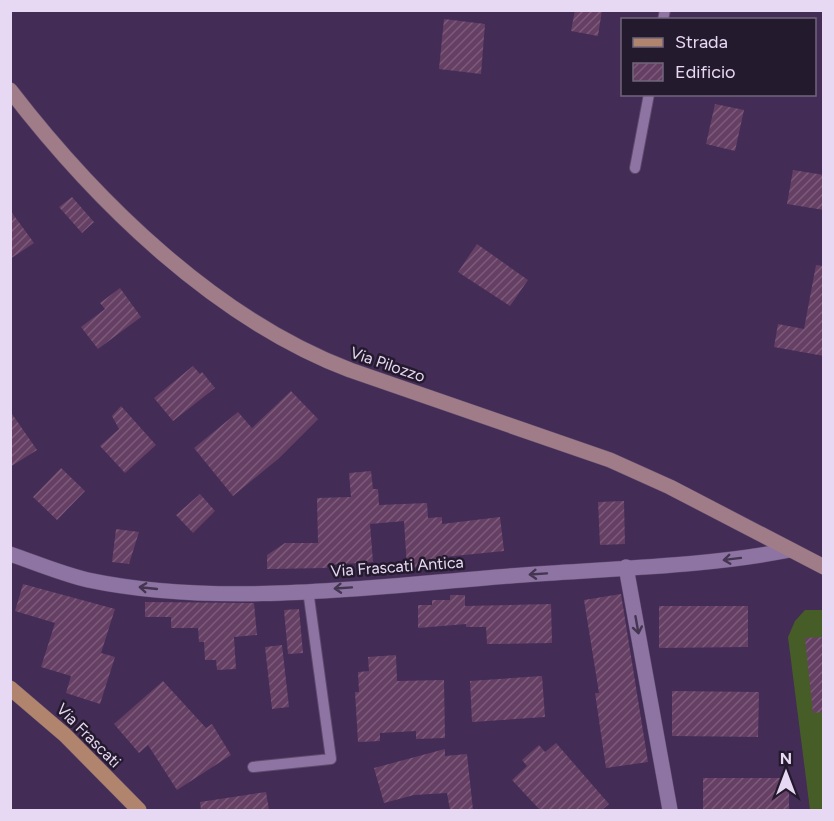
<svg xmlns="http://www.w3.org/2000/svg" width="834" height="821" font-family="Figtree,sans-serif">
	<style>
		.garden { fill: #465d28 }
		.building { fill: url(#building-hatch) }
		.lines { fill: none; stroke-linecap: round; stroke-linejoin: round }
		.lane-casing { stroke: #5f4a6d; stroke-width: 12 }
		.street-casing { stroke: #5f4a6d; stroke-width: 16 }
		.secondary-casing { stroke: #5f4a6d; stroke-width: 16 }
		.primary-casing { stroke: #5f4a6d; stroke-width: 16 }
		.lane { stroke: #8d74a2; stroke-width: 10 }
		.street { stroke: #8d74a2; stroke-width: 15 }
		.secondary { stroke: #9f7c88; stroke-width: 15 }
		.primary { stroke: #b1846d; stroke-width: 15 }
		.oneway { stroke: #443550 }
		.labels { text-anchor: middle; stroke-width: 5; stroke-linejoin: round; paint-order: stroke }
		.street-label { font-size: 16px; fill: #e7d9f3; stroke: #241a2d }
	</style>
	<defs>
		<pattern id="building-hatch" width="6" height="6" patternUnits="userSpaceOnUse" patternTransform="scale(1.5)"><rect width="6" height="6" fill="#664064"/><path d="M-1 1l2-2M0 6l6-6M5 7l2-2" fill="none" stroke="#7c5b7b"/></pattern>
	</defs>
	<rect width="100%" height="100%" fill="#432c55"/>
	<!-- garden -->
	<path class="garden" d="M805 610H823V810H810L788 637 795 621Z"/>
	<!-- building -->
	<path class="building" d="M575 10H602L598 36 571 31Z
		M444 19 485 24 481 74 439 69Z
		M715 104 744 110 735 151 706 144Z
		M793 170 824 175V210L787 204Z
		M72 197 94 222 82 233 59 207Z
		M10 210 34 243 10 259Z
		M477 244 528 280 510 306 458 272Z
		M816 265 824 266V356L774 347 778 324 804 329Z
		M120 288 141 317 98 349 81 327 105 309 100 303Z
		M193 366 200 374 202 372 215 388 173 421 154 398Z
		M291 391 318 419 278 459 233 496 194 448 238 412 252 428Z
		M121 406 156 445 125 473 100 446 119 429 112 416Z
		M10 411 37 450 10 467Z
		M61 468 85 491 57 520 33 497Z
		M371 471 373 489H378L379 505 427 503 428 518 442 517V524L500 517 504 551 444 557 445 566 407 568 404 521 370 524 373 562 327 565V568L267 569V555L285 543H318L317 498 351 497 349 473Z
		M200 494 215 511 193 533 176 515Z
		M624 501 625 544 600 545 598 502Z
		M116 529 139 532 129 564 112 562Z
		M23 584 115 609 101 653 115 657 100 704 66 693 71 676 41 667 55 623 15 611Z
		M621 594 648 762 606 768 595 693H599L584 600Z
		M450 595H465V606L551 604 552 643 487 644 486 627H466V624L418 628V605H432V600H450Z
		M145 602 254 603 257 635 234 637 236 669 217 670 216 660H205L204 642H199L198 628H171V617H145Z
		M659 606H748V647L659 648Z
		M299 609 303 653 288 654 284 610Z
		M824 637V712L813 713 805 638Z
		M282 645 289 707 272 709 265 647Z
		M396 655 397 681 444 680 445 738 416 739V731L380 733V741L358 742 355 692H359L358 672 369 671 368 657Z
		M542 676 545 717 472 722 470 681Z
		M163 681 206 728 212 724 231 755 177 790 148 745 139 753 114 724Z
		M672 691 759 692 758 737 672 736Z
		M556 743 609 804 602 810H540L512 780 527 766 522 760 539 745 545 752Z
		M445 749V756L467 754 473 810H450L447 793 414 795 384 803 374 768Z
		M703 778H789V810H703Z
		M266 792 269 810H201L200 802Z"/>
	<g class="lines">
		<defs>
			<path id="lane" d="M663 20 665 10
				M635 168 649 94
				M253 767 331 759 308 590"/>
			<path id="street" d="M10 554C36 563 62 574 88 580 225 609 385 585 523 575 612 568 703 567 790 550
				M626 567 670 810"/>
			<path id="secondary" d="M10 90C97 203 216 319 350 370L610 460 670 487 824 567"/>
			<path id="primary" d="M10 688 65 735 139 810"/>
		</defs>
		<!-- lane casing -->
		<use href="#lane" class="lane-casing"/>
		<!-- street casing -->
		<use href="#street" class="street-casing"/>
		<!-- secondary casing -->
		<use href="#secondary" class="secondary-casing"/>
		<!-- primary casing -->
		<use href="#primary" class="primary-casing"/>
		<!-- lane -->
		<use href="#lane" class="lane"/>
		<!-- street -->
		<use href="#street" class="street"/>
		<!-- secondary -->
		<use href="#secondary" class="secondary"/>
		<!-- primary -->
		<use href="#primary" class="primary"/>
	</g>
	<!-- one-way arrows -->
	<defs><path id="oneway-shaft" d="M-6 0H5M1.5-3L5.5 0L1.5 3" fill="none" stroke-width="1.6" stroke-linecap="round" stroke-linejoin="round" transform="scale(1.5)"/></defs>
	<g class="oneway">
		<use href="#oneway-shaft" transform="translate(732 559) rotate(173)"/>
		<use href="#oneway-shaft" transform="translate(538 574) rotate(176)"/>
		<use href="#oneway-shaft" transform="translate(148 588) rotate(-174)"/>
		<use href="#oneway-shaft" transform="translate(343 588) rotate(176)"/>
		<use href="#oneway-shaft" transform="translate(637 625) rotate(80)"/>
	</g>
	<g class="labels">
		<!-- street labels -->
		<g class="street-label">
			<text transform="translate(388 364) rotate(19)" y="6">Via Pilozzo</text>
			<text transform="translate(397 566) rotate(-4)" y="6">Via Frascati Antica</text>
			<text transform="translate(89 735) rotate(45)" y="6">Via Frascati</text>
		</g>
	</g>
	<!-- border -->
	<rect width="834" height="821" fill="none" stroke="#e7d9f3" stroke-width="24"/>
	<!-- legend -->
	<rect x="621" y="18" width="195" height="78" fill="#241a2d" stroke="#72667c" stroke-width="1.5"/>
	<rect x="633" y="38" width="30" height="9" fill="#b1846d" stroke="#72667c" stroke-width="1.5"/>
	<text x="675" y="48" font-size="18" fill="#e7d9f3">Strada</text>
	<rect x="633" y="63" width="30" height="18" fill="url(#building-hatch)" stroke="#72667c" stroke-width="1.5"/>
	<text x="675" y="78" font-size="18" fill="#e7d9f3">Edificio</text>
	<!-- north arrow -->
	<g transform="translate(786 773)" stroke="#241a2d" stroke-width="4.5" paint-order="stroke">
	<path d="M0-4.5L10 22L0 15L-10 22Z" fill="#e7d9f3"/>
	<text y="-9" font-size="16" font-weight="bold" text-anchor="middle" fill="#e7d9f3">N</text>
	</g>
</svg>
